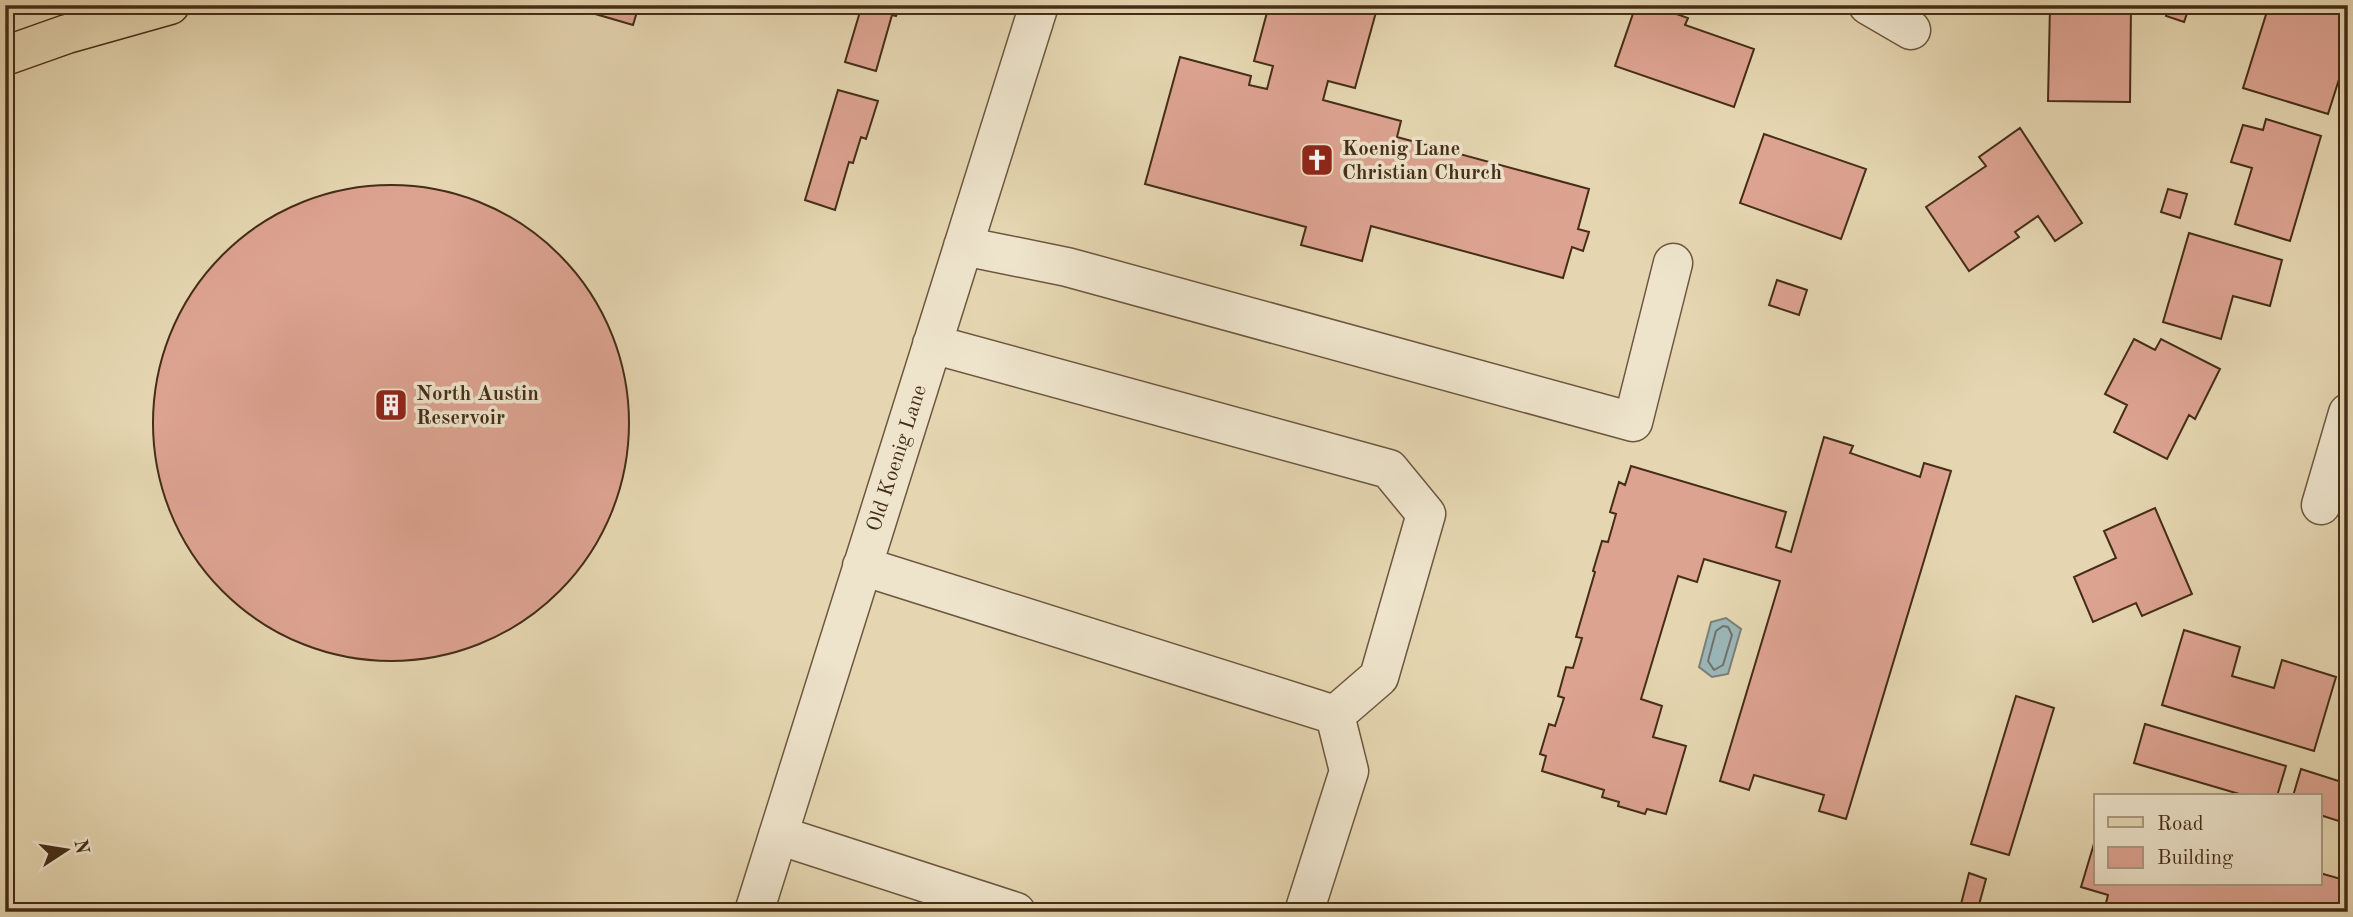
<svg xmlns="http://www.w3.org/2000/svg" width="2353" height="917" font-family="'Old Standard TT',serif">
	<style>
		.water { fill: #9bb6b8; stroke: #797f78; stroke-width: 2 }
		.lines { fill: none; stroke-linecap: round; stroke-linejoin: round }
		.shore { stroke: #707268; stroke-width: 2 }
		.building { fill: #dda391; stroke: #452d18; stroke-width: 2 }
		.minor-casing { stroke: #6d573e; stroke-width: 41 }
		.major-casing { stroke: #452d18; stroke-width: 41 }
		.minor { stroke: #eee4cc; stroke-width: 38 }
		.major { stroke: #e5d6b1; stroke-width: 38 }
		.labels { text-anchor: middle; stroke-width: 7; stroke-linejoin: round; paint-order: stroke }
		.poi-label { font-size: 21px; font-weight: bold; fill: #452d18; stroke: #eee4cc; text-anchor: start }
		.street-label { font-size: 21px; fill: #452d18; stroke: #eee4cc }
	</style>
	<rect width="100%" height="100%" fill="#e5d6b1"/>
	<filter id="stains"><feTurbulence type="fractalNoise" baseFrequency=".00286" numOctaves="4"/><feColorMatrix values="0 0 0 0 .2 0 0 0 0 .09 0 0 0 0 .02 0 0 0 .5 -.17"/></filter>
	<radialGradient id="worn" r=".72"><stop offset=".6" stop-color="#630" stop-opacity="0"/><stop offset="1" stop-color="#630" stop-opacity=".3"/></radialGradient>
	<!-- water -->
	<path class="water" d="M1726 618 1741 629 1728 674 1712 677 1699 667 1711 622Z"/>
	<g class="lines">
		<!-- shore -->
		<path class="shore" d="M1723 626 1728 627 1732 635 1723 665 1714 670 1708 661 1716 631Z"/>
	</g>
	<!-- building -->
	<path class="building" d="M595 5H639L633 25 592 13Z
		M862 5H900L896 16 892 15 876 71 845 62Z
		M1269 5H1378L1355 88 1328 81 1323 100 1401 121 1397 137 1589 189 1578 229 1589 232 1583 251 1572 247 1563 278 1371 226 1362 261 1301 245 1306 227 1145 184 1180 57 1251 76 1249 85 1267 89 1273 66 1254 61Z
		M1636 5H1651L1688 18 1685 25 1754 49 1734 107 1615 66Z
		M2050 5H2131L2130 102 2048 101Z
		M2170 5H2190L2184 22 2166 16Z
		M2269 5H2315L2348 15V51L2328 114 2243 88Z
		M838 90 878 101 866 139 861 137 853 163 849 162 835 210 805 200Z
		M2266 119 2321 136 2290 241 2235 224 2252 168 2231 162 2243 125 2263 130Z
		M2020 128 2082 223 2055 241 2038 216 2015 232 2019 237 1969 271 1926 207 1986 166 1979 157Z
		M1764 134 1866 169 1841 239 1740 203Z
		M153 423a238 238 0 1 1 476 0a238 238 0 1 1-476 0Z
		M2168 189 2187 194 2180 218 2161 212Z
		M2189 233 2282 260 2270 306 2233 296 2221 339 2163 322Z
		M1777 280 1807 290 1799 315 1769 305Z
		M2134 339 2155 350 2161 339 2220 369 2195 419 2189 415 2167 459 2114 432 2127 405 2105 394Z
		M1824 437 1853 446 1850 453 1920 477 1924 463 1951 471 1846 819 1819 811 1824 795 1754 775 1749 790 1720 781 1780 581 1704 559 1697 582 1678 576 1641 699 1662 706 1653 737 1686 746 1666 814 1647 809 1645 814 1618 806 1619 802 1602 797 1604 790 1542 771 1546 756 1540 754 1549 724 1555 726 1564 698 1558 696 1566 667 1573 668 1582 638 1576 637 1595 572 1593 571 1602 541 1608 542 1616 514 1610 512 1619 482 1625 485 1631 466 1786 512 1776 547 1791 552Z
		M2155 508 2192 594 2142 616 2136 603 2093 622 2074 577 2116 558 2104 531Z
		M2184 630 2240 647 2232 676 2274 688 2282 660 2336 677 2314 751 2162 705Z
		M2016 696 2054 708 2009 855 1971 844Z
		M2145 724 2286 766 2277 796H2246L2134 763Z
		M2301 769 2348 784V824L2320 815V796H2293Z
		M2096 837V884H2320V873L2348 881V912H2135L2106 903 2108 895 2081 887Z
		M1969 873 1986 879 1977 912 1960 908Z"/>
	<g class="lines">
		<defs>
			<path id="minor" d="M1868 5 1911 30
				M963 246 1067 267 1633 422 1673 263
				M932 344 1389 469 1426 514 1379 677 1335 715
				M2321 505 2348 413
				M862 566 1335 715 1349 771 1304 912
				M778 835 1016 912
				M754 912 1039 5"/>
			<path id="major" d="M5 56 67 34 170 5"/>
		</defs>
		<!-- minor casing -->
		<use href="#minor" class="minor-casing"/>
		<!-- major casing -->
		<use href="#major" class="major-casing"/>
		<!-- minor -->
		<use href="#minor" class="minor"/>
		<!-- major -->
		<use href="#major" class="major"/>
	</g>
	<!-- icons -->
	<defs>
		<symbol id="church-square" viewBox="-11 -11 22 22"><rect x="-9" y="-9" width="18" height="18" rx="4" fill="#8f2418" stroke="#eee4cc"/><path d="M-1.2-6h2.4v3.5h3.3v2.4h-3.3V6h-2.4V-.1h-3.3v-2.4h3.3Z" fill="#fff"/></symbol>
		<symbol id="building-square" viewBox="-11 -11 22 22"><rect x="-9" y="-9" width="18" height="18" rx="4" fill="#8f2418" stroke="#eee4cc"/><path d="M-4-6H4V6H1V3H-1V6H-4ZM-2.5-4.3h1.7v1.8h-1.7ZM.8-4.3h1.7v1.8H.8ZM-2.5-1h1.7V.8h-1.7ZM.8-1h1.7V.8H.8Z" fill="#fff"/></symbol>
	</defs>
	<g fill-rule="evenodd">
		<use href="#church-square" x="1298" y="141" width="38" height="38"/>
		<use href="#building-square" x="372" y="386" width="38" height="38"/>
	</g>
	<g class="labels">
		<!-- poi labels -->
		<g class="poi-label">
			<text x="1342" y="155">Koenig Lane<tspan x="1342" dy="24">Christian Church</tspan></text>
			<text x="416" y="400">North Austin<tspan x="416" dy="24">Reservoir</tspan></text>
		</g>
		<!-- street labels -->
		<g class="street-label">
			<text transform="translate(896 458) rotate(-72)" y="7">Old Koenig Lane</text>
		</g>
	</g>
	<!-- margin -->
	<rect width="2353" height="917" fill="none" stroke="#e5d6b1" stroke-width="28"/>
	<rect x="7" y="7" width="2339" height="903" fill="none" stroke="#452d18" stroke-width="3.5"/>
	<rect x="14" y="14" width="2325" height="889" fill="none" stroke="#452d18" stroke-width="2"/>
	<!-- legend -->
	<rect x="2094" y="794" width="228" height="91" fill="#eee4cc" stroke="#aa9b84" stroke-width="2"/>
	<rect x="2108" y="817" width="35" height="10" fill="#e5d6b1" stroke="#aa9b84" stroke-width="2"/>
	<text x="2157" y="830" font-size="21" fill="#452d18">Road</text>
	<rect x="2108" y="847" width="35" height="21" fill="#dda391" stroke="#aa9b84" stroke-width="2"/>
	<text x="2157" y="864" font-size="21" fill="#452d18">Building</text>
	<!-- north arrow -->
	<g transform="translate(66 850) rotate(78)" stroke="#eee4cc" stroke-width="5" paint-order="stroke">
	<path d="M0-5L12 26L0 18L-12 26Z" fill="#452d18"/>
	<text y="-10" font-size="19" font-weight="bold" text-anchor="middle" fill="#452d18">N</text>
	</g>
	<rect width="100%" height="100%" filter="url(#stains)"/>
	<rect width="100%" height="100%" fill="url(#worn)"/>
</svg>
